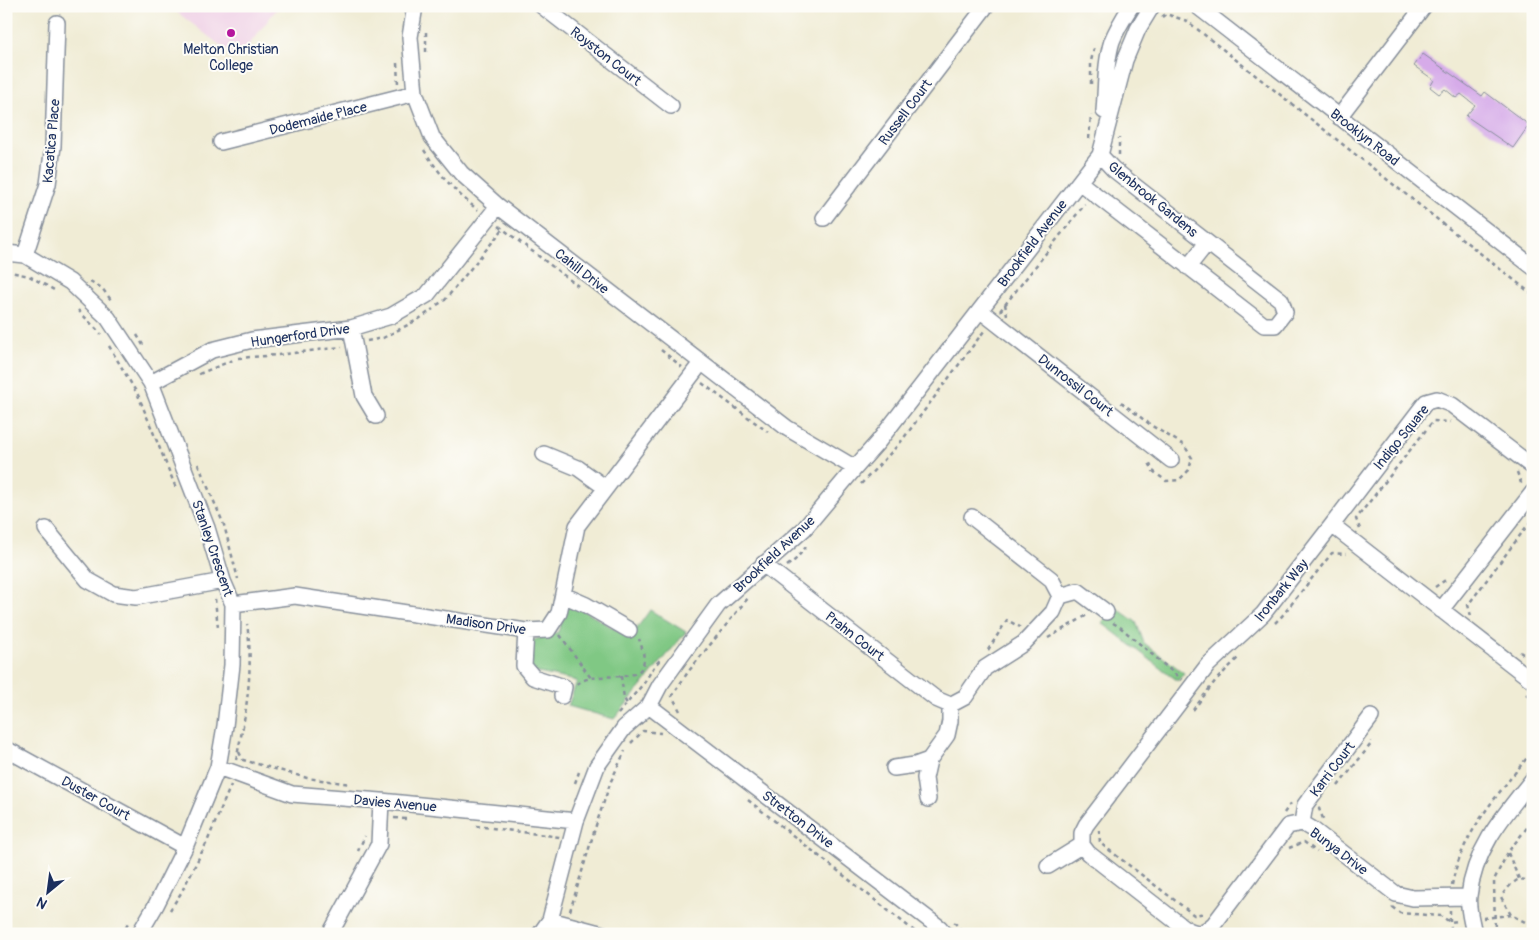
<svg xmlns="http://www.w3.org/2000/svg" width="1539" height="940" font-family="Pangolin,sans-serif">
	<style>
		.built { fill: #efd0e6 }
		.green { fill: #80c884; stroke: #4e7c71 }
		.building { fill: #d6abe9 }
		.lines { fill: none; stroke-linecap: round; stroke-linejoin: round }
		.minor-casing { stroke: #868e9a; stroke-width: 18 }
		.path { stroke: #868e9a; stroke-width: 2.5; stroke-dasharray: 4 4; stroke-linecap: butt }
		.minor { stroke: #fff; stroke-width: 15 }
		.poi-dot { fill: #b5179e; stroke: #fdfcf7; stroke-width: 2 }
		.labels { text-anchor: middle; stroke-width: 4; stroke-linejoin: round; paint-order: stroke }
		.poi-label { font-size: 14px; fill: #1b2f5e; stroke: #fdfcf7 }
		.street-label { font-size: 14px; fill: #1b2f5e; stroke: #fdfcf7 }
	</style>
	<rect width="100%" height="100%" fill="#fdfcf7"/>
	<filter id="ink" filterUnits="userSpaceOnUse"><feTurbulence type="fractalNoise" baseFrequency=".02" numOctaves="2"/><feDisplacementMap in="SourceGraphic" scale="10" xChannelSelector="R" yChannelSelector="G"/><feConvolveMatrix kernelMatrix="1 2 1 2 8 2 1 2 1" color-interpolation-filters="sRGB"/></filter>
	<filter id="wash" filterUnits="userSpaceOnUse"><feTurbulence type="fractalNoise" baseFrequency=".0096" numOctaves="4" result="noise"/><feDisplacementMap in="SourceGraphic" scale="20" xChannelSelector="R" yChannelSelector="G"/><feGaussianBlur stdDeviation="1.12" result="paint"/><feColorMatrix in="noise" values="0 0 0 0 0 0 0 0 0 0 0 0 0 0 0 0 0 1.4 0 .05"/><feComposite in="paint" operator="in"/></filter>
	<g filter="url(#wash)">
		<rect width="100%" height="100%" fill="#f0ecd5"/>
		<!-- built -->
		<path class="built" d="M169 6H279L238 59Z"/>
		<!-- green -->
		<path class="green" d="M569 602 630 638 650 610 686 632 614 719 568 706 577 681 529 671 531 641 558 632Z
			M1115 607 1136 622 1144 643 1184 673 1178 681 1102 623Z"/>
		<g id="blocks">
			<!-- building -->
			<path class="building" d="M1423 54 1482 96 1485 92 1529 125 1513 148 1466 116 1475 105 1461 94 1456 98 1445 89 1439 94 1430 87 1434 80 1414 66Z"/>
		</g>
	</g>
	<g filter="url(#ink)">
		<use href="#blocks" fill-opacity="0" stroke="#868e9a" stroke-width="1"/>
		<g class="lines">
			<defs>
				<path id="minor" d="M415 6 410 37 415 93 432 137 461 173 498 206 787 428 855 468
					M542 6 671 106
					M1197 6 1533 267
					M1104 111C1106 88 1105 63 1112 41 1117 28 1124 17 1131 6
					M1339 117 1424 6
					M221 142 415 93
					M1079 182 1264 325H1275L1285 312 1281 300 1113 169 1100 155
					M824 218 986 6
					M6 253 25 255 70 282 108 318 151 383 207 528 223 581 233 604 232 665 225 726 218 767 185 847 156 905 139 934
					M25 255 48 184 53 146 57 23
					M1188 267 1207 243
					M981 311 1171 460
					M351 328 364 396 376 416
					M151 383 212 350 252 340 351 328 391 316 427 295 498 206
					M544 454 578 468 606 488
					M1332 525 1426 402 1437 399 1452 405 1533 467
					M46 529 88 580 113 594 136 597 223 581
					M763 564 936 699 950 705 965 697 985 668 1024 643 1053 612 1060 596 1051 579 972 517
					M563 595 586 605 629 630
					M1060 596 1078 591 1106 612
					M233 604 295 596 526 631 548 630 559 613 577 526 701 363
					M1441 610 1533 492
					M526 631 524 666 533 677 564 687 562 696
					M649 706 940 928 945 934
					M6 749 185 847
					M218 767 292 794 381 801 576 821
					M894 768 915 765 929 760 947 735 950 721V705
					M928 799 925 778 929 760
					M1302 823 1305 805 1371 717
					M1082 845V833L1086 825 1208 665 1263 614 1332 525 1533 681
					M1082 845 1088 853 1183 927C1196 935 1202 935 1214 924L1288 826 1302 823 1312 829 1396 894 1413 898 1468 897
					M1048 866 1082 845
					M550 920 603 934
					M330 934 379 844 381 801
					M540 934 550 920 576 821 597 766 624 728 649 706 660 685 718 605 804 529 855 468 878 442 1100 155 1125 60 1138 29 1152 6
					M1474 934C1472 922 1467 907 1469 896 1474 849 1504 815 1533 779"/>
			</defs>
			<!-- minor casing -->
			<use href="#minor" class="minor-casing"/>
			<!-- path -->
			<path class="path" d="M1162 17 1166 14 1187 21 1533 295
				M426 32V52
				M397 63 398 84
				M1091 84V61L1095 45
				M1089 139 1091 115
				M424 150C439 174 456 193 478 210
				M1119 155V138
				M499 226 578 286
				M6 271 29 276 56 291
				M90 281 102 288 111 300
				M1005 304 1007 315
				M437 305 445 300 503 229
				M78 310 101 334
				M1000 311 1085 204
				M137 335 143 345
				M367 341 383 338 419 319 433 309
				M109 346 138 395 176 488
				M661 350 682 367
				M238 358 278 355 342 347
				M199 374 233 360
				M702 383 768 432
				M1121 402 1152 426 1184 445 1192 458 1189 470 1179 480 1166 481 1153 471 1148 460
				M198 464 224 525 238 579
				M1517 472 1521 483 1519 486
				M861 484 900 443 984 331
				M1360 529 1356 519 1433 421 1451 422
				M787 566 795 560 806 547
				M1435 587 1447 579
				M215 599 218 628
				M1471 616 1468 605 1533 518
				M1113 623 1120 627 1182 680
				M1275 623 1282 616 1332 553 1346 554
				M560 635 591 678
				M1048 638 1089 614
				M988 650 1007 620 1020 627
				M1520 652 1533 661
				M621 676 624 698 627 704
				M577 684C601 665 661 696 639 639
				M1526 694 1533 699
				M1193 710 1216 680 1240 656
				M680 711 672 696 688 672 748 598
				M618 714 644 683 655 665 661 659
				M631 743 643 731 661 733
				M239 752 243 760 307 778 351 784
				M236 760C246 715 254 670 247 624
				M575 783 579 772
				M1338 786 1371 744V741
				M748 800 918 934
				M1320 808 1319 809 1324 821
				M1284 813 1291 803
				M394 818 406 819
				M476 826 560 837
				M1099 830 1100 843 1194 915 1205 913
				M1289 848 1304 842 1317 852
				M358 851 365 836
				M1508 853 1519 879
				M1533 881 1519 879C1511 884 1506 889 1501 897L1511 915 1533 926
				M1452 885C1461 832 1501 792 1533 750
				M1392 907 1400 913 1441 916 1450 922 1457 921
				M170 910 181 893 207 842 231 785
				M1450 910V922L1452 934
				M570 911 597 822 611 781 625 751
				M1483 918 1511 915
				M954 922 965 934
				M122 934 129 921
				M1495 934 1494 880 1508 852 1533 820"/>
			<!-- minor -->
			<use href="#minor" class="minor"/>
		</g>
	</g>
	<!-- markers -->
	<circle class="poi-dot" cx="231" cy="33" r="5"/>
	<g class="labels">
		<!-- poi labels -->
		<g class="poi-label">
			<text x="231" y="54">Melton Christian<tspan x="231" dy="16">College</tspan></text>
		</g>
		<!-- street labels -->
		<g class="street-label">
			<text transform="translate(606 56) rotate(38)" y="5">Royston Court</text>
			<text transform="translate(905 112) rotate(-53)" y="5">Russell Court</text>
			<text transform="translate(318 118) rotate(-14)" y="5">Dodemaide Place</text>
			<text transform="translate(1365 137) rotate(38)" y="5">Brooklyn Road</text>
			<text transform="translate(51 141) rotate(-85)" y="5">Kacatica Place</text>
			<text transform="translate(1153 199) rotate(39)" y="5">Glenbrook Gardens</text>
			<text transform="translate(1032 243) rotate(-53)" y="5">Brookfield Avenue</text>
			<text transform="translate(582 271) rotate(38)" y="5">Cahill Drive</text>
			<text transform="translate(300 335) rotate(-8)" y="5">Hungerford Drive</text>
			<text transform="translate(1076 385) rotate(38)" y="5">Dunrossil Court</text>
			<text transform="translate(1401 437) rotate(-51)" y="5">Indigo Square</text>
			<text transform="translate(213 548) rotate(71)" y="5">Stanley Crescent</text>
			<text transform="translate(774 554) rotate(-43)" y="5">Brookfield Avenue</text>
			<text transform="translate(1281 590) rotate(-51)" y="5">Ironbark Way</text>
			<text transform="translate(486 624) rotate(8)" y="5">Madison Drive</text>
			<text transform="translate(855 636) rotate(38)" y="5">Prahn Court</text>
			<text transform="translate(1332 769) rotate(-53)" y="5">Karri Court</text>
			<text transform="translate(96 798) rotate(29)" y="5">Duster Court</text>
			<text transform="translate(395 803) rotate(5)" y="5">Davies Avenue</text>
			<text transform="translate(798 819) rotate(37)" y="5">Stretton Drive</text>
			<text transform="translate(1339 851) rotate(37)" y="5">Bunya Drive</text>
		</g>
	</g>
	<!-- margin -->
	<rect width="1539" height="940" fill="none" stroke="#fdfcf7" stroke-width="25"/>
	<!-- north arrow -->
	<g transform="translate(48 892) rotate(209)" stroke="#fdfcf7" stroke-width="4" paint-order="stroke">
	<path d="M0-4L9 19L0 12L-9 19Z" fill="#1b2f5e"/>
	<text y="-8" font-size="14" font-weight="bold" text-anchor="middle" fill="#1b2f5e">N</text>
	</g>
</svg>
